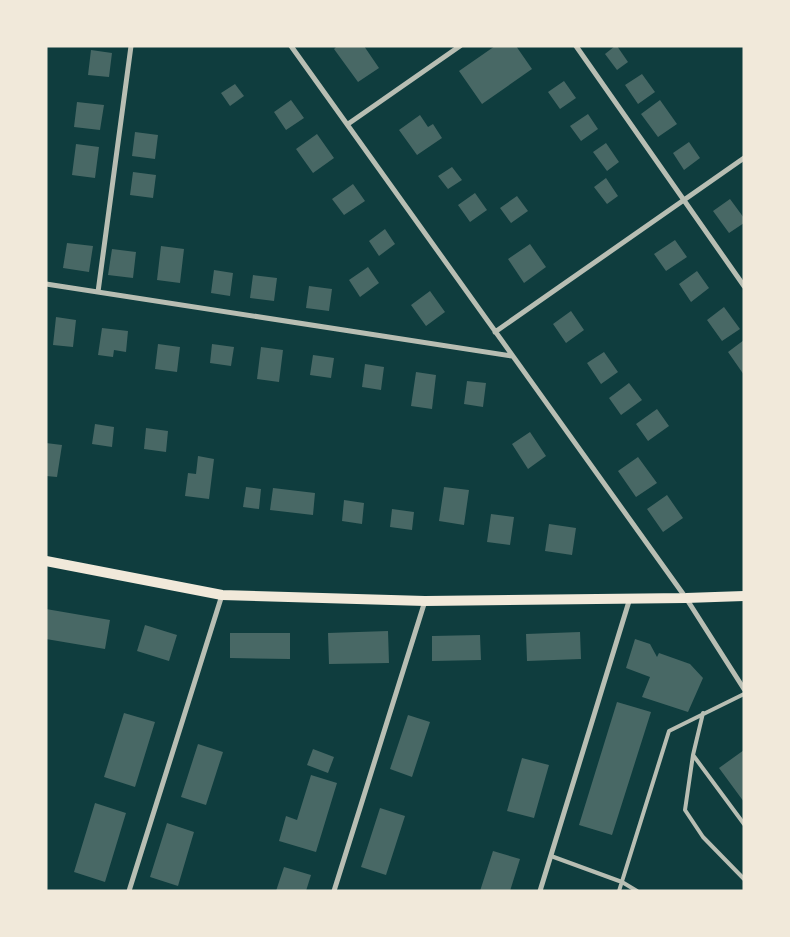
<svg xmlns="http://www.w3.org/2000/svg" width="790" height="937" font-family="'Source Sans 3',sans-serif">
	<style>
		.building { fill: #486865 }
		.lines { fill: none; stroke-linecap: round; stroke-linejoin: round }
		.service { stroke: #b8beb3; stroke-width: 4 }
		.minor { stroke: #b8beb3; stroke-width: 5 }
		.secondary { stroke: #f1e9da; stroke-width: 10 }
	</style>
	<rect width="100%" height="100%" fill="#0f3d3e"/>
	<!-- building -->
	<path class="building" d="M337 46H364L379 68 358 82 334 49Z
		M495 46H516L532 69 482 104 459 71Z
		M615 46H617L628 62 617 70 605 54Z
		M91 50 112 53 109 77 88 75Z
		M642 74 655 92 638 104 625 85Z
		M564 81 576 98 560 109 548 92Z
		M235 84 244 96 230 106 221 93Z
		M291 100 304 118 286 130 274 112Z
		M660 100 677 124 658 137 641 114Z
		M77 102 104 105 100 130 74 127Z
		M588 114 598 129 581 141 570 126Z
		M420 115 428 127 433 124 442 138 417 155 399 130Z
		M135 132 158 135 155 159 132 156Z
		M317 134 334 158 313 173 296 149Z
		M689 142 700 158 684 170 673 153Z
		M606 143 619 162 607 171 593 152Z
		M76 144 99 147 95 178 72 175Z
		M452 167 462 180 448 189 438 176Z
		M133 172 156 175 153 198 130 195Z
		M606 178 618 196 607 204 594 187Z
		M353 184 365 201 344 215 332 199Z
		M475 193 487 210 470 222 458 205Z
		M517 196 528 211 511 223 500 208Z
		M730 199 744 218V223L729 233 713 211Z
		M385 229 395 244 379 256 369 241Z
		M675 240 687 257 666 271 654 254Z
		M67 243 93 246 89 272 63 268Z
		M530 244 546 267 524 283 508 259Z
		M161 246 184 249 180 283 157 280Z
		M112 249 136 252 133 278 108 275Z
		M368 267 379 283 360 297 349 280Z
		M214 270 233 273 230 296 211 293Z
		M697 271 709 288 691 302 679 284Z
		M253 275 277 278 274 301 250 298Z
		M309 286 332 289 329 311 306 308Z
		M430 291 445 312 426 326 411 305Z
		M724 307 740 329 722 341 707 320Z
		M571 311 584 330 566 343 553 324Z
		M56 317 76 320 73 347 53 345Z
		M102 328 128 331 126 352 114 350 113 357 98 355Z
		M744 340V375L728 352Z
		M158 344 180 347 177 372 155 369Z
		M212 344 234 347 231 366 210 363Z
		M261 347 283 350 279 382 257 379Z
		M604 352 618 372 601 384 587 363Z
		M313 355 334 358 331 378 310 375Z
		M365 364 384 367 381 390 362 387Z
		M416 372 436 375 432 409 411 406Z
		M467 381 486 383 483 407 464 404Z
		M629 383 642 400 621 415 609 398Z
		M657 409 669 426 648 441 636 424Z
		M95 424 114 427 112 447 92 444Z
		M146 428 168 431 166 452 144 449Z
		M530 432 546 456 528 469 512 444Z
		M46 443 62 445 57 477 46 476Z
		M198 456 214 459 209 499 185 496 188 473 196 474Z
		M638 457 657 483 636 497 618 471Z
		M246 487 261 489 259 509 243 507Z
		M444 487 469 490 464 525 439 521Z
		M273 488 315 493 313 515 270 510Z
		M667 495 683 518 663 532 647 509Z
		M344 500 364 503 362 524 342 521Z
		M392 509 414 512 412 530 390 527Z
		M491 514 514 517 510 545 487 542Z
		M549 524 576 528 572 555 545 551Z
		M46 609 110 620 105 649 46 639Z
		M145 625 177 635 169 661 137 651Z
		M388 631 389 663 329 664 328 633Z
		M580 632 581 659 527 661 526 634Z
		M230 633H290V659L230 658Z
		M480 635 481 660 432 661V636Z
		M635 639 650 644 657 657 659 653 690 664 703 678 688 712 642 697 650 677 626 668Z
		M617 702 651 712 612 835 579 825Z
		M124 713 155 722 135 787 104 777Z
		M408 715 430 722 412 777 390 769Z
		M198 744 223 752 206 805 181 797Z
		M313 749 334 757 328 773 307 765Z
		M744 750V802L719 768Z
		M522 758 549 765 534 818 507 811Z
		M311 775 337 783 316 852 279 841 286 816 297 820Z
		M95 803 126 813 105 882 74 872Z
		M380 808 405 816 386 875 361 867Z
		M167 823 194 832 178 886 150 877Z
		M493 851 520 859 510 891H480Z
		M284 867 311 875 306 891H276Z"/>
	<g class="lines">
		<!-- service -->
		<path class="service" d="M703 713 693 755 744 824
			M693 755 685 810 703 837 744 879
			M551 856 622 882 637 891
			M619 891 669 731 744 694"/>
		<!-- minor -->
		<path class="minor" d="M291 46 686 598 744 689
			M576 46 744 286
			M348 124 460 46
			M46 284 512 356
			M98 292 131 46
			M495 332 744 158
			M129 891 222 595
			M334 891 425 601
			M540 891 630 598"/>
		<!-- secondary -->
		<path class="secondary" d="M46 561 222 595 425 601 686 598 744 596"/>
	</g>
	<!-- border -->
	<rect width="790" height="937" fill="none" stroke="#f1e9da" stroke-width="95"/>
</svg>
